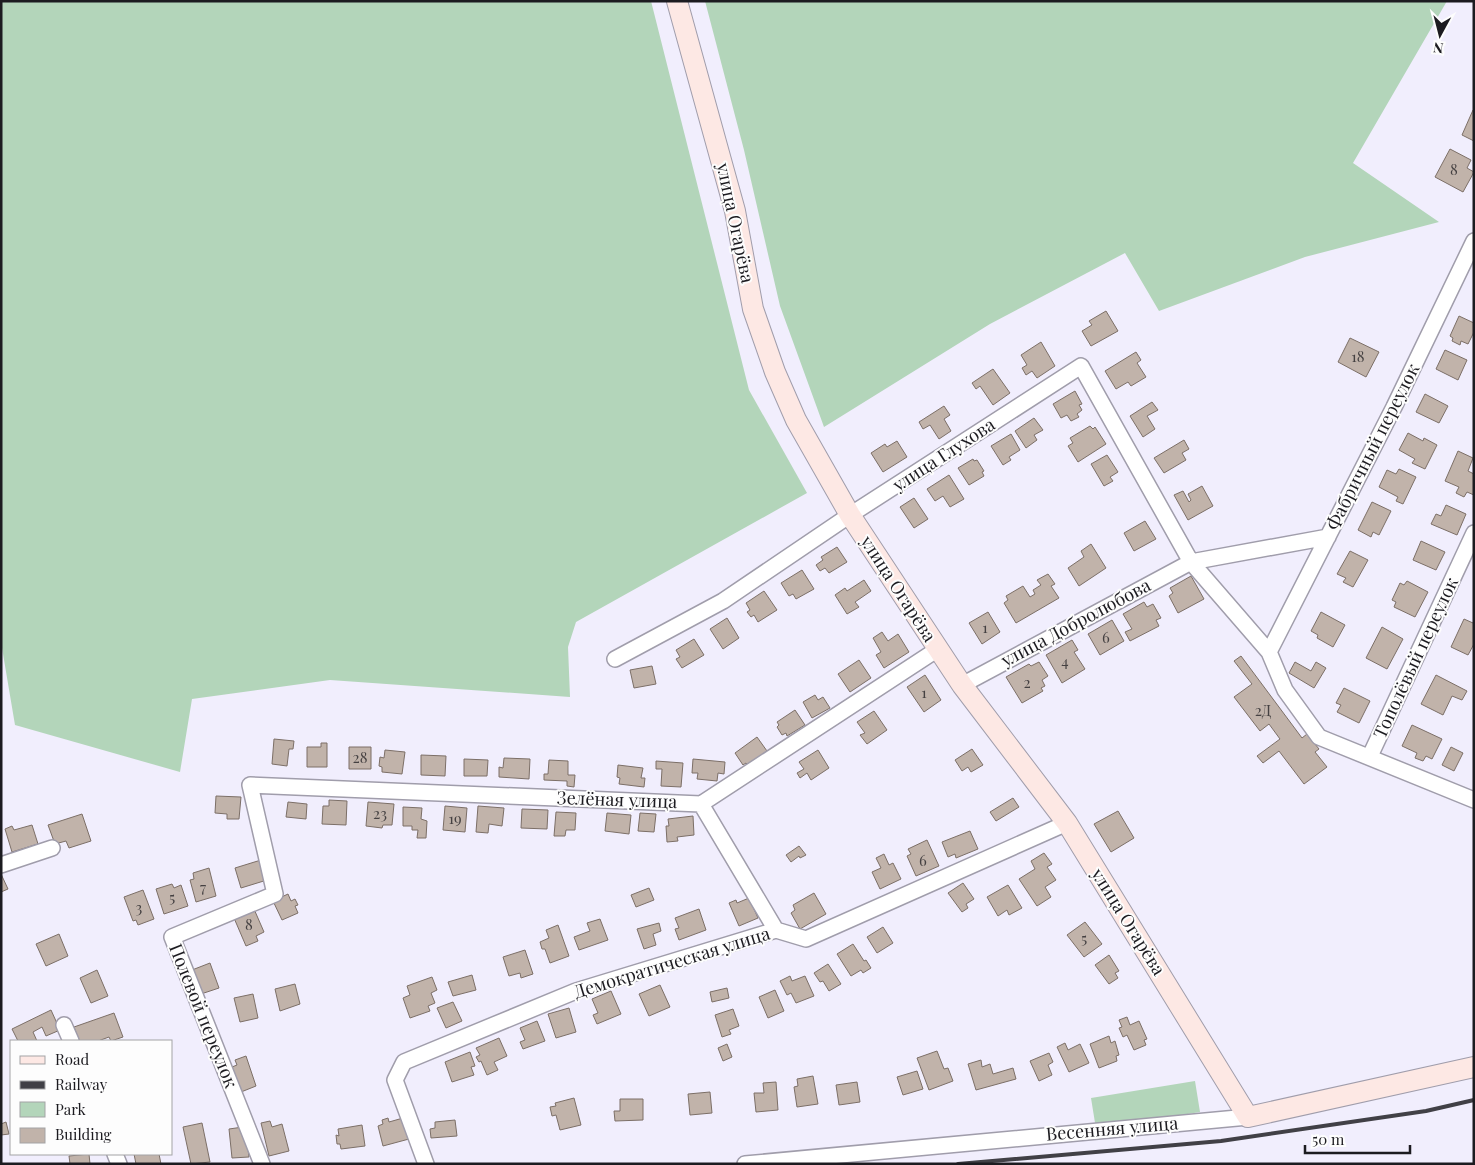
<svg xmlns="http://www.w3.org/2000/svg" width="1475" height="1165" font-family="'Playfair Display',serif">
	<style>
		.green { fill: #b3d5ba }
		.building { fill: #c1b3aa; stroke: #7c6f67 }
		.lines { fill: none; stroke-linecap: round; stroke-linejoin: round }
		.minor-casing { stroke: #a09dab; stroke-width: 18 }
		.secondary-casing { stroke: #a09dab; stroke-width: 22 }
		.minor { stroke: #fff; stroke-width: 15 }
		.secondary { stroke: #fde8e4; stroke-width: 20 }
		.rail { stroke: #414046; stroke-width: 4 }
		.labels { text-anchor: middle; stroke-width: 4; stroke-linejoin: round; paint-order: stroke }
		.number-label { font-size: 15px; fill: #454142 }
		.street-label { font-size: 18px; fill: #1c1b20; stroke: #fdfdfd }
	</style>
	<rect width="100%" height="100%" fill="#f1eefd"/>
	<!-- green -->
	<path class="green" d="M1 1H651L749 390 807 493 576 622 568 647 570 697 330 680 192 699 180 772 15 725 1 642Z
		M705 1H1447L1353 163 1439 222 1305 257 1159 311 1125 253 990 324 824 427 780 306 744 150Z
		M1195 1081 1200 1112 1096 1129 1091 1098Z"/>
	<!-- building -->
	<path class="building" d="M1473 110H1474V141L1462 135Z
		M1450 149 1471 160 1467 168 1474 172 1463 192 1435 177Z
		M1106 311 1118 331 1091 346 1082 331 1092 325 1089 321Z
		M1459 316 1474 323V332L1468 344 1461 341 1460 345 1452 341 1453 338 1450 336Z
		M1350 338 1379 352 1366 377 1338 362Z
		M1041 342 1055 366 1037 378 1032 371 1026 375 1022 368 1027 365 1021 355Z
		M1445 350 1467 360 1458 380 1436 369Z
		M1136 352 1141 360 1137 363 1146 377 1131 386 1128 382 1116 389 1105 371Z
		M993 369 1010 393 993 405 980 386 976 389 972 383Z
		M1075 391 1082 404 1079 405 1082 410 1077 414 1079 417 1071 421 1067 415 1061 418 1053 404Z
		M1425 394 1448 406 1439 423 1416 412Z
		M1152 402 1158 410 1147 416 1155 429 1143 437 1130 416Z
		M944 406 950 415 944 419 951 431 939 439 930 425 923 429 919 422Z
		M1034 418 1043 430 1034 435 1037 440 1026 448 1015 431Z
		M1090 426 1093 429 1095 427 1106 444 1078 462 1068 446 1073 443 1070 438Z
		M1408 433 1423 441 1424 438 1437 445 1425 469 1412 463 1415 459 1399 450Z
		M1011 434 1020 450 1009 457 1011 460 1003 465 991 446Z
		M1184 440 1189 449 1182 453 1186 460 1164 473 1154 458Z
		M897 441 907 457 883 472 871 453 885 444 887 447Z
		M1458 451 1473 458 1468 471 1474 474V495L1467 492 1464 497 1456 493 1459 487 1445 481Z
		M1107 455 1118 472 1110 477 1113 481 1104 486 1091 464Z
		M973 459 974 461 977 460 984 471 982 472 984 476 969 485 958 468Z
		M1399 469 1416 477 1403 504 1396 501 1398 497 1379 487 1387 470 1396 474Z
		M949 475 964 499 950 507 943 496 935 501 927 489Z
		M1202 486 1213 506 1188 520 1174 495 1183 491 1189 502 1191 500 1188 494Z
		M914 498 928 519 914 528 900 507Z
		M1372 502 1391 511 1379 535 1373 532 1371 537 1358 530Z
		M1446 505 1466 514 1457 535 1431 524 1436 514 1441 516Z
		M1145 521 1156 539 1134 551 1124 533Z
		M1421 541 1445 552 1436 570 1413 560Z
		M1091 544 1106 568 1079 586 1068 568 1084 557 1081 551Z
		M837 547 847 562 829 573 825 568 820 571 816 565 823 560 821 557Z
		M1350 551 1368 560 1353 587 1343 582 1346 578 1337 574Z
		M802 570 814 589 796 599 793 594 789 596 781 583Z
		M1048 574 1055 584 1051 586 1059 598 1016 623 1004 603 1008 600 1006 596 1023 586 1030 597 1035 594 1033 590 1041 585 1037 580Z
		M1191 576 1204 599 1178 613 1169 596 1173 593 1170 588Z
		M864 580 871 591 855 602 859 607 847 614 835 595 845 588 847 591Z
		M1407 581 1428 592 1415 617 1394 607 1396 602 1392 600 1400 583 1404 585Z
		M764 591 777 610 758 622 754 615 751 617 747 612 750 610 746 603Z
		M1144 602 1147 607 1153 604 1161 618 1156 620 1159 626 1130 641 1125 632 1132 629 1123 614Z
		M988 612 1000 632 982 644 969 623Z
		M1321 612 1345 625 1333 647 1317 638 1318 635 1311 631Z
		M727 618 739 638 723 649 710 629Z
		M1464 619 1473 623 1474 621V644L1468 655 1451 647Z
		M1112 620 1124 641 1100 655 1088 634Z
		M1382 627 1403 639 1387 669 1366 658Z
		M882 632 888 641 898 634 909 652 884 668 876 655 881 652 873 638Z
		M694 639 704 655 682 668 676 659 680 657 676 650Z
		M1072 640 1078 650 1074 652 1085 669 1062 683 1046 655Z
		M1241 656 1302 738 1307 734 1319 749 1315 752 1327 767 1304 784 1279 751 1263 763 1257 756 1280 739 1269 724 1260 731 1234 697 1252 684 1234 661Z
		M859 660 871 678 850 692 838 674Z
		M1039 662 1048 676 1042 680 1045 686 1041 688 1043 691 1022 703 1006 677 1029 664 1031 666Z
		M1295 662 1311 671 1316 662 1326 668 1314 688 1289 673Z
		M652 666 656 684 634 688 630 670Z
		M925 675 941 700 924 712 907 687Z
		M1436 675 1467 691 1462 700 1452 696 1443 715 1421 704Z
		M1344 688 1370 701 1359 723 1337 712 1341 705 1336 703Z
		M815 695 818 700 823 697 830 708 812 718 803 702Z
		M795 710 805 725 787 736 786 733 782 735 777 727 779 725 777 722Z
		M874 711 887 730 867 744 860 735 865 733 857 722Z
		M1412 725 1442 739 1432 759 1426 756 1423 761 1415 758 1417 753 1402 746Z
		M757 737 767 751 748 765 746 763 743 765 735 753Z
		M274 739 294 741 293 749H289L287 766 272 764Z
		M321 743H327V767H307V747H321Z
		M349 747H371V769H349Z
		M1451 747 1463 753 1454 771 1442 765Z
		M972 749 983 765 971 772 968 767 962 771 955 760Z
		M385 750 405 752 402 774 382 772V767L379 766 380 757 384 758Z
		M818 750 829 768 811 780 807 773 800 778 797 773 804 769 799 762Z
		M421 755 446 756 445 776 421 775Z
		M504 758 530 759 529 779 499 777V767L503 768Z
		M464 759 488 760 487 776H464Z
		M693 759 725 762 724 774 718 773 717 781 697 779 698 773H692Z
		M549 760 568 761V775H575L574 787 567 786V781L544 780V774H548Z
		M656 761 683 763 681 787 661 786 662 769H656Z
		M618 765 643 768 641 778H645L644 787 619 784 620 778 617 777Z
		M216 796 241 797 239 819H227V814L215 813Z
		M1013 798 1019 807 996 821 990 812Z
		M329 800 347 801 346 825 322 824 323 806H329Z
		M288 802 307 804 306 819 286 817Z
		M368 802 394 804 392 825H383L382 828 366 826Z
		M445 806 467 808 465 832 443 830Z
		M478 806 504 808 502 826 489 824 488 833 476 832Z
		M403 807 422 808 421 819 427 821 426 838H417L418 830H412V826H403Z
		M522 809 548 810 547 829 521 828Z
		M1118 811 1134 838 1111 852 1094 824Z
		M556 812 576 813 575 830H566L565 836H554Z
		M607 813 631 815 629 834 605 831Z
		M640 813 656 814 654 832 638 831Z
		M82 814 91 841 69 848 66 841 55 844 48 825Z
		M693 816 694 835 677 837 678 841 667 842 666 826H669L668 819Z
		M32 825 38 844 12 852 5 829 12 826 14 830Z
		M970 831 978 849 956 858 955 854 948 857 942 842Z
		M927 840 939 866 916 876 907 856 911 854 908 849Z
		M799 846 806 855 800 858 799 856 791 862 786 855Z
		M1044 853 1052 864 1047 867 1056 880 1045 887 1051 897 1037 906 1019 879 1035 869 1031 861Z
		M884 854 889 865 893 863 901 879 880 889 872 872 881 868 876 858Z
		M261 860 267 880 241 888 235 868Z
		M209 868 216 896 196 902 190 880 194 879 193 873Z
		M1 874 8 889 1 892Z
		M963 883 974 899 966 904 968 908 962 912 948 893Z
		M172 884 174 888 181 885 188 906 164 914 156 889Z
		M1008 885 1022 908 1009 915 1007 910 998 916 987 897Z
		M649 888 654 900 636 907 631 895Z
		M143 890 154 919 138 925 136 920 133 921 124 897Z
		M814 893 826 914 800 929 791 913 795 910 793 905Z
		M288 894 291 901 295 899 298 905 295 906 298 913 282 920 273 901Z
		M749 898 758 918 739 926 729 903 736 900 737 903Z
		M254 909 264 932 256 936 258 941 246 946 234 918Z
		M699 909 706 930 679 940 675 929 679 928 675 918Z
		M600 919 608 940 579 950 574 937 590 931 587 923Z
		M1085 922 1102 944 1084 957 1067 935Z
		M659 923 661 931 653 934 656 945 644 949 637 929Z
		M558 925 569 956 550 963 545 949H542L540 942 549 938 546 930Z
		M883 927 893 943 877 953 867 937Z
		M59 934 68 956 46 966 36 944Z
		M853 944 864 961 866 960 871 968 863 973 861 970 851 976 837 954Z
		M525 950 533 974 521 978 520 973 509 976 503 957Z
		M1109 955 1119 971 1115 973 1118 978 1109 984 1095 965Z
		M210 963 219 988 201 994 192 970Z
		M828 964 841 984 829 991 823 981 820 982 814 973Z
		M97 970 108 996 91 1003 80 978Z
		M472 975 476 990 453 996 448 982Z
		M790 976 792 981 805 976 814 996 796 1003 791 993 787 995 780 981Z
		M432 977 437 990 431 993 435 1003 428 1006 430 1011 410 1018 403 998 410 995 407 986Z
		M295 984 300 1004 280 1011 275 989Z
		M660 985 670 1007 649 1016 639 994Z
		M727 988 729 998 712 1002 710 992Z
		M775 990 784 1011 768 1018 759 997Z
		M611 991 621 1014 597 1024 593 1015 598 1013 592 999Z
		M253 994 258 1018 240 1022 234 998Z
		M453 1002 462 1021 446 1028 437 1008Z
		M569 1008 576 1032 556 1038 548 1014Z
		M733 1009 739 1026 729 1030 731 1034 722 1037 715 1015Z
		M51 1010 60 1030 46 1036 42 1027 33 1032 37 1041H18L12 1029Z
		M114 1013 123 1037 111 1041 109 1037 98 1041H79L74 1027Z
		M1127 1017 1130 1025 1139 1021 1147 1039 1144 1040 1146 1045 1134 1050 1127 1035 1123 1037 1119 1028 1122 1027 1119 1020Z
		M537 1021 545 1041 523 1049 520 1042 525 1040 520 1028Z
		M1109 1036 1111 1043 1115 1041 1119 1055 1116 1056 1117 1061 1099 1068 1090 1044Z
		M499 1038 507 1056 494 1062 498 1070 487 1075 481 1061 479 1062 476 1057 480 1055 476 1048Z
		M1065 1043 1068 1050 1080 1044 1089 1063 1069 1072 1057 1047Z
		M727 1044 732 1057 723 1061 718 1048Z
		M937 1051 944 1069 948 1068 953 1081 929 1090 917 1058Z
		M470 1052 475 1066 471 1067 474 1075 452 1082 445 1062Z
		M1049 1053 1053 1062 1048 1065 1052 1075 1039 1081 1030 1061Z
		M246 1056 256 1086 241 1092 232 1067 237 1065 235 1060Z
		M981 1060 982 1067 990 1064 993 1074 1013 1068 1016 1079 976 1090 968 1064Z
		M917 1071 923 1089 903 1095 897 1077Z
		M813 1076 818 1104 797 1107 794 1087 798 1086 797 1079Z
		M776 1082 778 1110 756 1112 754 1093H764L763 1083Z
		M857 1082 860 1102 839 1105 836 1085Z
		M710 1092 712 1113 690 1115 688 1094Z
		M574 1098 581 1125 560 1130 556 1115 552 1116 550 1107 556 1106 555 1103Z
		M620 1099H643V1120L615 1121 614 1111H620Z
		M388 1118 389 1122 403 1118 409 1139 383 1146 378 1126 383 1124 382 1120Z
		M455 1120 457 1136 431 1138 430 1129 435 1128V1122Z
		M270 1121 272 1127 282 1124 289 1151 269 1156 261 1123Z
		M6 1122 9 1134 1 1135V1124Z
		M202 1123 210 1162 191 1164 183 1127Z
		M362 1125 365 1146 341 1149 340 1144H337L336 1135 339 1136 338 1129Z
		M243 1127 246 1133 249 1157 232 1158 229 1129Z
		M89 1154 90 1164H70L69 1156Z
		M134 1154H159L161 1164H136Z"/>
	<g class="lines">
		<defs>
			<path id="minor" d="M1269 652 1394 407 1474 241
				M615 659 723 601 850 515 1081 366 1191 562 1269 652 1285 690 1319 737 1474 800
				M962 685 1191 562 1328 537
				M1370 756 1474 533
				M701 804 776 930
				M1 865 52 848
				M64 1025 71 1041
				M115 1154 119 1164
				M262 1164 172 937 275 894 250 785 701 804 938 649
				M426 1164 395 1080 404 1062 576 991 776 930 806 939 1067 823
				M745 1164 1248 1117"/>
			<path id="secondary" d="M677 1 735 211 753 309 775 372 796 420 850 515 962 685 1067 823 1248 1117 1474 1067"/>
		</defs>
		<!-- minor casing -->
		<use href="#minor" class="minor-casing"/>
		<!-- secondary casing -->
		<use href="#secondary" class="secondary-casing"/>
		<!-- minor -->
		<use href="#minor" class="minor"/>
		<!-- secondary -->
		<use href="#secondary" class="secondary"/>
		<!-- rail -->
		<path class="rail" d="M958 1164 1221 1141 1426 1111 1474 1100"/>
	</g>
	<g class="labels">
		<!-- number labels -->
		<g class="number-label">
			<text x="1454" y="175">8</text>
			<text x="1358" y="362">18</text>
			<text x="985" y="633">1</text>
			<text x="1106" y="643">6</text>
			<text x="1065" y="667">4</text>
			<text x="1027" y="688">2</text>
			<text x="924" y="698">1</text>
			<text x="1263" y="716">2Д</text>
			<text x="360" y="763">28</text>
			<text x="380" y="819">23</text>
			<text x="455" y="824">19</text>
			<text x="923" y="866">6</text>
			<text x="203" y="893">7</text>
			<text x="172" y="903">5</text>
			<text x="139" y="913">3</text>
			<text x="249" y="930">8</text>
			<text x="1084" y="944">5</text>
		</g>
		<!-- street labels -->
		<g class="street-label">
			<text transform="translate(735 223) rotate(78)" y="6">улица Огарёва</text>
			<text transform="translate(1373 447) rotate(-63)" y="6">Фабричный переулок</text>
			<text transform="translate(944 455) rotate(-33)" y="6">улица Глухова</text>
			<text transform="translate(898 589) rotate(57)" y="6">улица Огарёва</text>
			<text transform="translate(1076 623) rotate(-28)" y="6">улица Добролюбова</text>
			<text transform="translate(1416 658) rotate(-65)" y="6">Тополёвый переулок</text>
			<text transform="translate(617 800) rotate(2)" y="6">Зелёная улица</text>
			<text transform="translate(1128 922) rotate(58)" y="6">улица Огарёва</text>
			<text transform="translate(672 963) rotate(-17)" y="6">Демократическая улица</text>
			<text transform="translate(203 1016) rotate(68)" y="6">Полевой переулок</text>
			<text transform="translate(1112 1129) rotate(-5)" y="6">Весенняя улица</text>
		</g>
	</g>
	<!-- border -->
	<rect width="1475" height="1165" fill="none" stroke="#1c1b20" stroke-width="5"/>
	<!-- legend -->
	<rect x="10" y="1040" width="162" height="115" fill="#fdfdfd" stroke="#a3a3a5"/>
	<rect x="20" y="1056" width="25" height="8" fill="#fde8e4" stroke="#a3a3a5"/>
	<text x="55" y="1065" font-size="15" fill="#1c1b20">Road</text>
	<rect x="20" y="1081" width="25" height="8" fill="#414046" stroke="#a3a3a5"/>
	<text x="55" y="1090" font-size="15" fill="#1c1b20">Railway</text>
	<rect x="20" y="1102" width="25" height="15" fill="#b3d5ba" stroke="#a3a3a5"/>
	<text x="55" y="1115" font-size="15" fill="#1c1b20">Park</text>
	<rect x="20" y="1128" width="25" height="15" fill="#c1b3aa" stroke="#a3a3a5"/>
	<text x="55" y="1140" font-size="15" fill="#1c1b20">Building</text>
	<!-- north arrow -->
	<g transform="translate(1440 35) rotate(187)" stroke="#fdfdfd" stroke-width="4" paint-order="stroke">
	<path d="M0-4L9 19L0 12L-9 19Z" fill="#1c1b20"/>
	<text y="-8" font-size="14" font-weight="bold" text-anchor="middle" fill="#1c1b20">N</text>
	</g>
	<!-- scale -->
	<path d="M1305 1145v8h105v-8" fill="none" stroke="#1c1b20" stroke-width="2.5"/>
	<text x="1312" y="1145" font-size="15" fill="#1c1b20" stroke="#fdfdfd" stroke-width="4" paint-order="stroke">50 m</text>
</svg>
